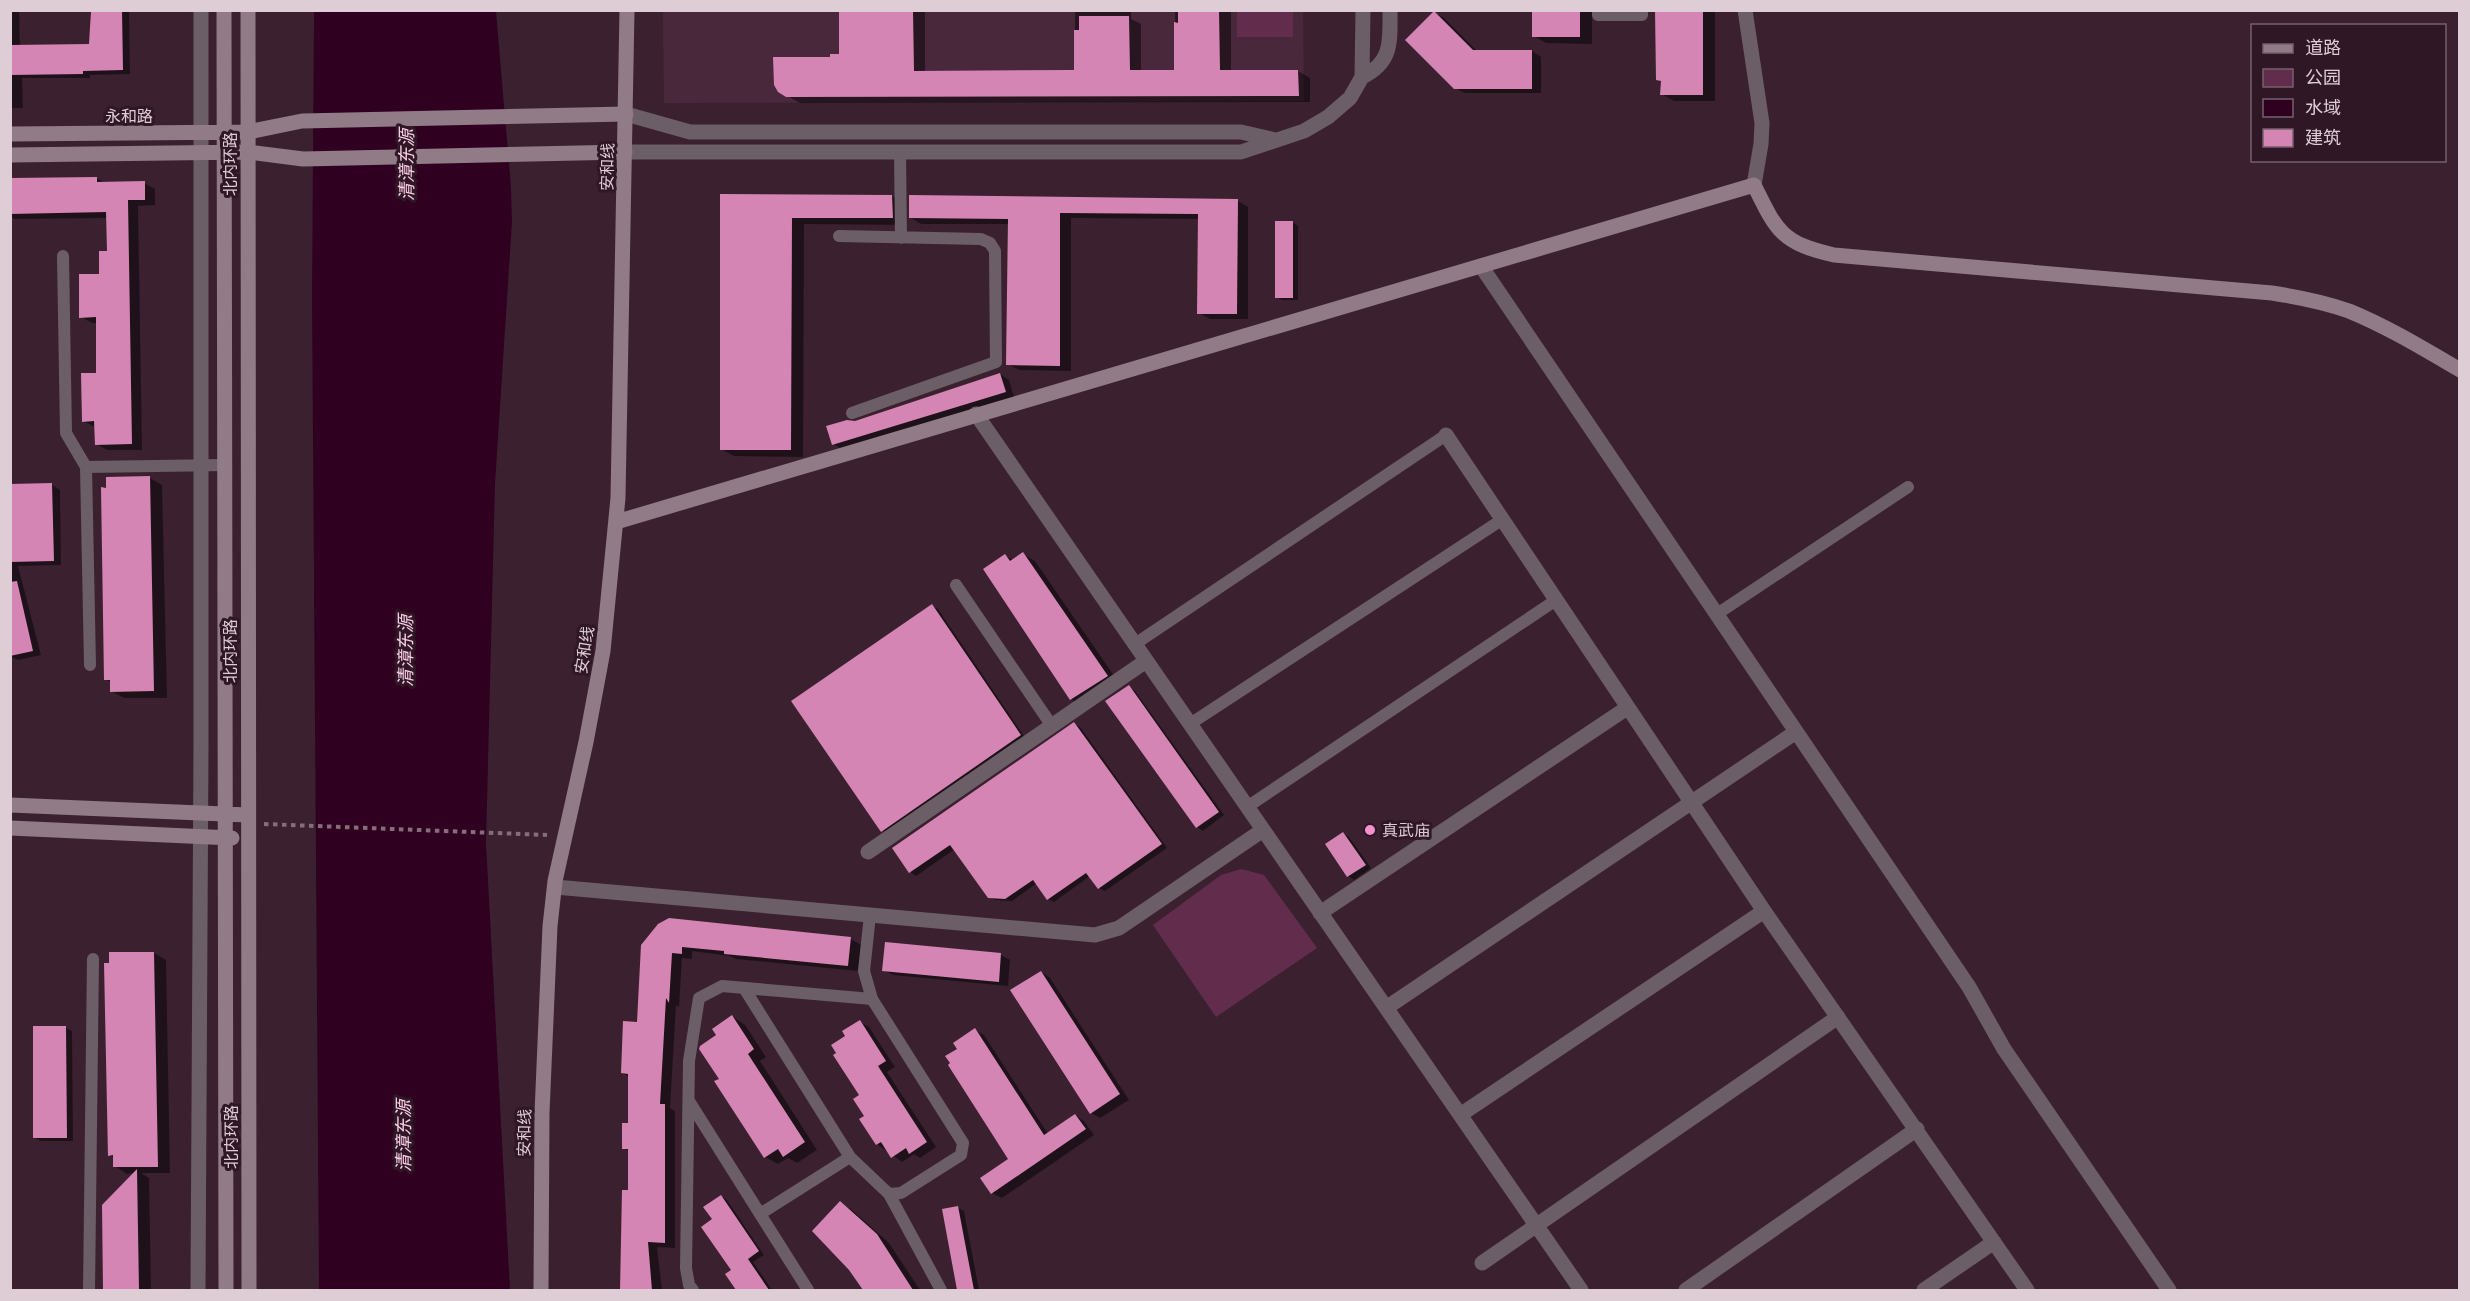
<svg xmlns="http://www.w3.org/2000/svg" width="2470" height="1301" font-family="'Varela Round','Noto Sans SC',sans-serif">
	<style>
		.built { fill: #49283b }
		.green { fill: #622d4d }
		.water { fill: #300020 }
		.shadow { fill: #0007 }
		.building { fill: #d585b3 }
		.lines { fill: none; stroke-linecap: round; stroke-linejoin: round }
		.path { stroke: #856e7a; stroke-width: 4; stroke-dasharray: 4.5 4.5; stroke-linecap: butt }
		.lane { stroke: #6c5e66; stroke-width: 12 }
		.street { stroke: #6c5e66; stroke-width: 15 }
		.secondary { stroke: #917b87; stroke-width: 15 }
		.poi-dot { fill: #f790cd; stroke: #301726; stroke-width: 2 }
		.labels { text-anchor: middle; stroke-width: 6; stroke-linejoin: round; paint-order: stroke }
		.street-label { font-size: 16px; fill: #dfcdd6; stroke: #301726 }
		.poi-label { font-size: 16px; fill: #dfcdd6; stroke: #301726; text-anchor: start }
		.water-label { font-size: 18px; font-style: italic; fill: #fbcfe7; stroke: #301726 }
	</style>
	<rect width="100%" height="100%" fill="#3b2130"/>
	<!-- built -->
	<path class="built" d="M663 11H1303L1304 101 664 103Z"/>
	<!-- green -->
	<path class="green" d="M1237 11H1293V37H1237Z
		M1241 869 1264 875 1317 948 1216 1017 1153 925 1221 875Z"/>
	<!-- water -->
	<path class="water" d="M314 11H496L511 187 512 222 495 484 486 843 510 1290H319L312 298Z"/>
	<!-- shadow -->
	<path class="shadow" d="M10 10H19L20 46 90 45V10H129L130 74 90 75V78H22L23 108H10Z
		M840 10H925V72H1075V10H1131V19L1141 24V72L1176 71 1175 10H1231V71H1298L1310 78V102L800 103 779 91 831 58 841 56Z
		M1534 10H1592V44L1546 43 1534 36Z
		M1657 10H1715V101H1674L1662 94V82L1658 80Z
		M1434 12 1444 18 1477 51H1532L1541 57V93H1465L1455 88Z
		M97 178 106 184 144 183 155 189V205L138 206 142 450H107L96 444 95 427 83 421 98 374 97 323H92L81 317 101 275 109 252 108 218 15 219 10 217V180Z
		M722 195 892 196 904 204 905 225 804 224 803 457 734 456 721 449Z
		M1238 201 1248 207V319H1210L1199 313V219L1071 218V371L1019 370 1008 364 1009 224H921L911 218Z
		M1292 222 1298 226V300H1282L1276 297Z
		M1000 374 1009 380 1014 397 843 450 834 444 855 422Z
		M150 478 162 485 167 698H124L111 691V682L105 679Z
		M10 485H52L60 490 61 565 18 566 41 655 18 660 10 656Z
		M1023 554 1035 561 1119 683 1084 707 1071 699 985 569 1005 556 1014 560Z
		M932 606 938 609 1026 739 888 834 882 830Z
		M1129 687 1135 691 1224 815 1203 831 1197 827Z
		M1075 724 1080 727 1167 848 1105 891 1099 888 1090 876 1054 902 1048 899 1037 883 1012 901 996 900 989 897 955 849 916 876 910 872Z
		M1343 833 1349 837 1371 868 1354 880 1348 876Z
		M851 939 861 945 858 971 736 959 730 956 692 951V959L682 958 679 1007 676 1005 670 1108 675 1111V1248L657 1247 662 1290H621L623 1192H629V1151L624 1148 630 1124 629 1077 622 1072 638 1023 642 946Z
		M886 943 1001 955 1010 960 1008 986 893 975 884 970Z
		M154 953 166 960 170 1173H141L149 1178 151 1290H104L103 1206 135 1173 127 1174 115 1166V1158L109 1155Z
		M1041 972 1050 978 1129 1100 1100 1118 1091 1113Z
		M733 1017 745 1025 766 1057 760 1061 817 1150 797 1163 788 1158 778 1164 765 1157 717 1082 721 1079 718 1036Z
		M860 1022 869 1027 895 1067 887 1072 936 1147 920 1158 914 1154 902 1162 877 1144 866 1117 847 1036Z
		M34 1027 66 1028 72 1031 73 1141H41L35 1138Z
		M975 1030 984 1035 1048 1134 1075 1115 1084 1121 1094 1135 1002 1198 992 1193 1010 1159 959 1049Z
		M721 1196 727 1200 764 1255 753 1262 772 1290H738L727 1274 733 1271 714 1219Z
		M840 1203 852 1210 889 1243 920 1290H865L851 1269Z
		M958 1208 964 1211 979 1290H959L944 1211Z"/>
	<!-- building -->
	<path class="building" d="M91 10H122L123 70 83 71V74L10 75V45L89 44Z
		M839 10H913L914 71 1074 70V30H1079V16H1129L1130 70H1174V22L1178 23V10H1219L1220 70H1298L1299 96 786 97 778 92 774 85 773 57H830V54H839Z
		M1532 10H1580V37H1532Z
		M1655 10H1703V95H1660L1661 81 1656 80Z
		M1434 11 1473 50H1532V89H1454L1405 40Z
		M97 177V182L145 181V200H128L132 444 95 445 94 421 82 422 81 373H96V317L79 318V274H99V251H107L106 212 10 214V178Z
		M720 194 892 195 893 218H792L791 450H720Z
		M909 195 1238 199 1237 314H1197L1198 214 1060 213V366L1006 365 1008 219 909 218Z
		M1275 221H1293V298H1275Z
		M1000 373 1006 392 832 445 826 426 847 420 855 421Z
		M150 476 154 691 110 692V680H104L101 487 106 488V477Z
		M52 483 54 561 10 562V484Z
		M1023 552 1108 676 1070 700 983 569 1005 554 1010 561Z
		M17 581 33 651 10 656V582Z
		M932 604 1021 735 881 832 791 701Z
		M1129 685 1219 812 1196 828 1105 701Z
		M1074 722 1162 844 1098 889 1086 873 1047 900 1033 880 1005 899 988 898 950 845 909 873 892 848Z
		M1343 832 1366 865 1347 877 1325 844Z
		M669 918 851 937 848 966 724 954V951L682 947V954L672 953 669 1003 666 998 660 1104H665V1243L648 1242 652 1290H620L622 1190H628V1149H622V1123H628V1074L621 1073 623 1021 637 1022 641 945 658 924Z
		M885 942 1001 953 999 982 882 971Z
		M109 952H154L158 1167H113V1155L108 1156 104 963H109Z
		M1041 971 1120 1094 1090 1114 1010 990Z
		M732 1015 754 1049 748 1054 805 1142 783 1157 778 1149 764 1158 714 1081 719 1079 699 1049 700 1046 716 1035 712 1029Z
		M860 1020 886 1061 878 1066 927 1142 909 1154 906 1148 891 1158 881 1142 876 1145 859 1119 864 1116 853 1099 859 1095 833 1055 836 1053 831 1045 845 1036 842 1031Z
		M33 1026H66L67 1138H33Z
		M975 1028 1044 1135 1075 1114 1086 1129 991 1194 980 1178 1008 1159 948 1065 950 1063 945 1056 957 1049 953 1043Z
		M137 1169 139 1290H103L102 1205Z
		M721 1195 759 1251 748 1259 769 1290H736L725 1274 731 1270 701 1227 712 1219 703 1207Z
		M840 1201 877 1234 913 1290H863L849 1270 812 1231Z
		M958 1206 974 1290H957L942 1209Z"/>
	<g class="lines">
		<!-- path -->
		<path class="path" d="M264 824 547 835"/>
		<!-- lane -->
		<path class="lane" d="M1598 10V15H1642V10
			M900 152 901 238
			M839 236 981 239 990 243 995 251 996 362 852 413
			M63 256 66 433 86 467 90 665
			M86 467 224 465
			M956 585 1052 726
			M1717 614 1908 487
			M1135 644 1446 435
			M1190 724 1503 519
			M1247 807 1556 600
			M744 988 850 1157 760 1214 808 1290
			M689 1101 760 1214
			M850 1157 889 1194 901 1193 961 1155 963 1143 872 999 864 971 870 915
			M889 1194 941 1290
			M89 1290 93 959
			M693 1290 689 1285 686 1268 689 1061 699 998 722 986 872 999"/>
		<!-- street -->
		<path class="street" d="M1745 10 1762 123 1761 144 1754 185
			M1362 77C1393 62 1390 41 1390 10
			M626 114 690 132H1241L1275 140
			M625 152H1241L1304 131 1328 117 1350 98 1362 77 1363 10
			M1481 266 1969 987 2004 1049 2169 1290
			M976 414 1581 1290
			M1446 435 1764 911 2027 1290
			M868 852 1146 661
			M555 887 1095 935 1119 928 1263 830
			M1320 913 1627 708
			M1386 1008 1796 732
			M1460 1115 1764 911
			M1482 1263 1838 1017
			M198 1290 201 746V10
			M1686 1290 1917 1129
			M1924 1290 1994 1242"/>
		<!-- secondary -->
		<path class="secondary" d="M224 10 226 1290
			M248 10 249 1290
			M10 134 248 132 302 121 626 114
			M10 155 248 152 303 159 625 152
			M616 522 1754 185C1777 232 1782 243 1834 255L2272 293C2298 297 2324 302 2349 311 2388 327 2424 349 2460 370
			M10 805 248 815
			M10 828 232 838
			M541 1290 542 1113 550 926 555 881 586 742 603 651 618 498 627 10"/>
	</g>
	<!-- markers -->
	<circle class="poi-dot" cx="1370" cy="830" r="6"/>
	<g class="labels">
		<!-- street labels -->
		<g class="street-label">
			<text x="129" y="122">永和路</text>
			<text transform="translate(230 164) rotate(-90)" y="6">北内环路</text>
			<text transform="translate(607 167) rotate(-89)" y="6">安和线</text>
			<text transform="translate(584 650) rotate(-81)" y="6">安和线</text>
			<text transform="translate(230 651) rotate(-90)" y="6">北内环路</text>
			<text transform="translate(524 1133) rotate(-89)" y="6">安和线</text>
			<text transform="translate(231 1137) rotate(-90)" y="6">北内环路</text>
		</g>
		<!-- poi labels -->
		<g class="poi-label">
			<text x="1382" y="836">真武庙</text>
		</g>
		<!-- water labels -->
		<g class="water-label">
			<text transform="translate(407 165) rotate(-90)" y="6">清漳东源</text>
			<text transform="translate(406 651) rotate(-90)" y="6">清漳东源</text>
			<text transform="translate(404 1136) rotate(-90)" y="6">清漳东源</text>
		</g>
	</g>
	<!-- border -->
	<rect width="2470" height="1301" fill="none" stroke="#dfcdd6" stroke-width="24"/>
	<!-- legend -->
	<rect x="2251" y="24" width="195" height="138" fill="#301726" stroke="#76606c" stroke-width="1.5"/>
	<rect x="2263" y="44" width="30" height="9" fill="#917b87" stroke="#76606c" stroke-width="1.5"/>
	<text x="2305" y="54" font-size="18" fill="#dfcdd6">道路</text>
	<rect x="2263" y="69" width="30" height="18" fill="#622d4d" stroke="#76606c" stroke-width="1.5"/>
	<text x="2305" y="84" font-size="18" fill="#dfcdd6">公园</text>
	<rect x="2263" y="99" width="30" height="18" fill="#300020" stroke="#76606c" stroke-width="1.5"/>
	<text x="2305" y="114" font-size="18" fill="#dfcdd6">水域</text>
	<rect x="2263" y="129" width="30" height="18" fill="#d585b3" stroke="#76606c" stroke-width="1.5"/>
	<text x="2305" y="144" font-size="18" fill="#dfcdd6">建筑</text>
</svg>
